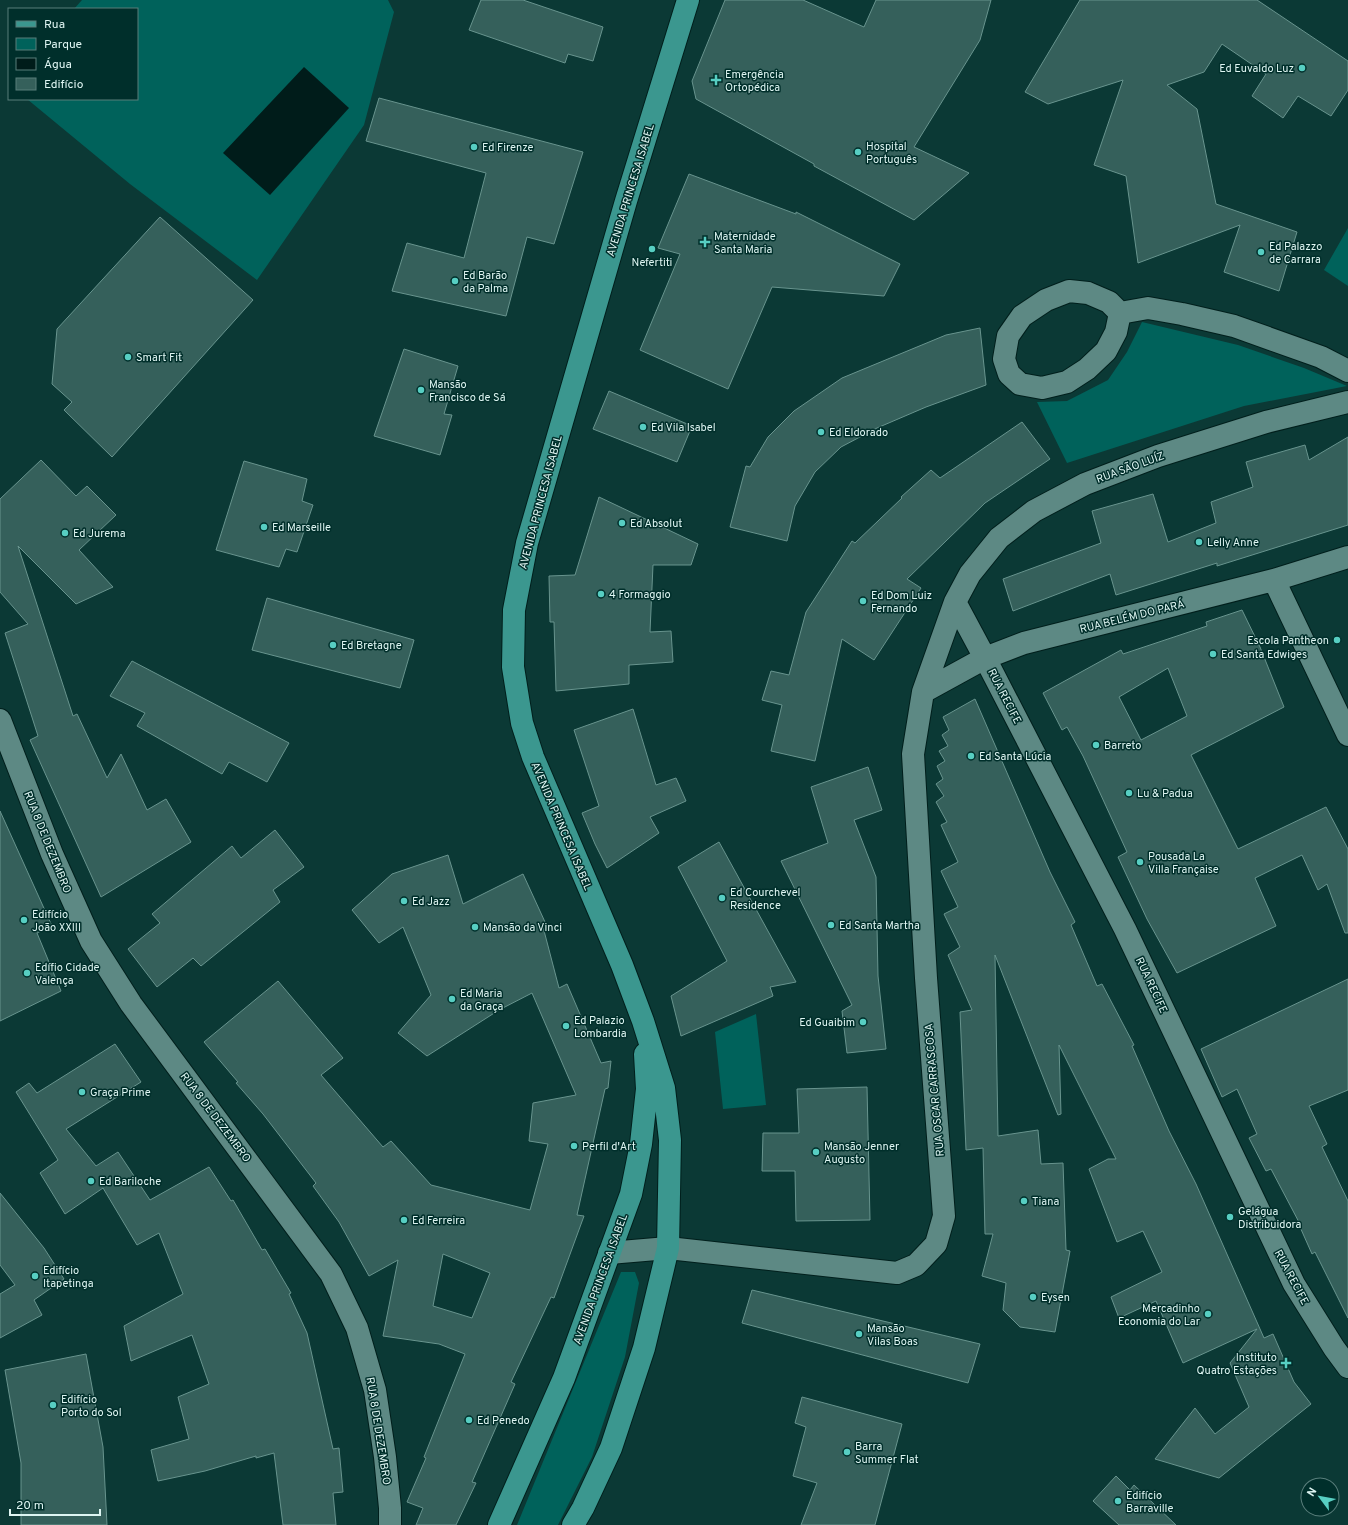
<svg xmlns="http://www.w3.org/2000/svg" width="1348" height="1525" font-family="Overpass,sans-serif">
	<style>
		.green { fill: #00625b }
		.water { fill: #001c1a }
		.building { fill: #35605b; stroke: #68948e; fill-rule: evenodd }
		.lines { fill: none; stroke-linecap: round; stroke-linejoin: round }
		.minor-casing { stroke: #001f1c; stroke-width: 24 }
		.major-casing { stroke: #001f1c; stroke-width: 24 }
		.minor { stroke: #5d8984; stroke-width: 22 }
		.major { stroke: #3b978f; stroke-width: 22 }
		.poi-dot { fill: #57cec2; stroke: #002f2b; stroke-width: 1.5 }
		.labels { text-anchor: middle; stroke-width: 3; stroke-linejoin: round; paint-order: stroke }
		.poi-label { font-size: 11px; fill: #def5f2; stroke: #002f2b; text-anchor: start }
		.street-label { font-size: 11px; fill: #def5f2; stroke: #002f2b }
	</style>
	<rect width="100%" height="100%" fill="#0b3935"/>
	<!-- green -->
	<path class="green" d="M82 0H388L394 12 364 125 257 280 130 184 27 99H137V9H74Z
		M1348 228V286L1324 270Z
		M1142 322 1238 345 1304 368 1347 386 1244 406 1067 463 1037 402 1067 401 1108 380 1127 352Z
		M756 1014 766 1105 723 1109 715 1032Z
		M621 1272H635L639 1283 625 1357 592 1457 558 1525H517Z"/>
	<!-- water -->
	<path class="water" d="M304 67 349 108 270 195 223 153Z"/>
	<!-- building -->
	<path class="building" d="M481 0H523L603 27 593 61 568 54 565 63 469 30Z
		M725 0H803L864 27 876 0H991L980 40 914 147 969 173 914 220 814 166V164L696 99 692 81Z
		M1080 0H1257L1348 61V90L1331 116 1298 96 1283 118 1252 96 1266 74 1222 44 1204 72 1167 85 1197 109 1216 204 1297 232 1279 291 1224 272 1240 225 1138 263 1126 176 1094 165 1123 80 1048 104 1025 92Z
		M379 98 583 152 554 244 527 237 506 316 392 291 407 243 464 258 486 173 366 141Z
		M689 174 796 214V212L900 264 884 296 772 287 728 389 640 350 680 254 658 248Z
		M160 217 253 300 112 457 64 410 72 402 52 384 57 329Z
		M980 328 986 385 926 407 877 428 841 447 815 472 795 506 787 541 730 527 746 466 750 467 768 437 794 411 842 378 946 335Z
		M404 349 458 366 444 414 452 415 440 455 374 436Z
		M609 391 692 426 677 462 593 429Z
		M1022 422 1050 459 985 503 907 579 921 588 874 660 842 639 815 761 771 751 782 705 762 700 771 671 789 675 806 612 852 541 855 543 902 498 901 497 931 470 940 478Z
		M1348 437V525L1217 566V563L1116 595 1110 574 1013 611 1003 579 1101 543 1092 511 1153 494 1168 542 1216 523 1211 502 1253 487 1246 462 1305 445 1309 460Z
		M41 460 76 496 87 486 116 515 79 550 113 587 76 604 18 546 73 716 77 714 107 778 121 754 147 810 166 799 191 842 101 897 30 740 38 736 5 633 28 624 0 592V499Z
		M244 461 307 479 302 501 313 505 297 552 286 549 279 567 216 550Z
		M599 497 698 544 691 565H653L650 632 671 631 673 662 629 665V684L556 691 554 622H550L549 576 575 575Z
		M267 598 414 640 400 688 252 650Z
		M1242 610 1260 647 1284 707 1191 755 1238 849 1326 807 1348 849V933H1345L1327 884 1318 890 1302 855 1255 878 1276 926 1177 973 1147 919 1118 857 1127 852 1083 756 1067 727 1062 730 1043 693 1121 650 1123 654 1207 626 1206 622ZM1168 668 1187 716 1141 740 1119 697Z
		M132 661 289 743 267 782 229 762 222 774 137 726 145 713 110 696Z
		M975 699 1050 872 1075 922 1071 925 1097 986 1102 984 1134 1045 1132 1046 1169 1131 1196 1184 1264 1338 1273 1334 1294 1382 1311 1404 1219 1478 1155 1459 1195 1408 1215 1434 1249 1407 1230 1363 1257 1329 1183 1363 1156 1301 1119 1318 1111 1297 1162 1272 1143 1231 1117 1242 1089 1169 1108 1159H1116L1059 1045 1061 1114 1058 1115 995 955 998 1136 1038 1130 1041 1164 1063 1163 1066 1250 1070 1251 1055 1332 1020 1327 1003 1310 1006 1283 982 1276 993 1234H985L983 1148 966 1150 960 1012 972 1010 948 955 960 947 944 914 958 907 941 871 958 862 941 825 947 822 936 802 944 796 936 784 943 779 937 766 945 761 939 751 948 746 942 735 949 730 943 717Z
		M633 709 656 785 676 778 686 801 650 817 659 833 607 868 595 844 582 813 599 806 574 730Z
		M868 767 882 810 854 820 876 877 878 976 886 1049 847 1053 842 1011 852 1005 781 861 828 843 811 787Z
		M0 811 52 926 37 933 61 991 0 1021Z
		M275 830 304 867 273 890 280 902 201 966 193 958 157 987 128 949 160 923 152 914 232 846 241 858Z
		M719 842 796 982 770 987 773 996 681 1036 671 996 727 961 678 867Z
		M448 855 463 904 523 874 545 922 542 923 559 988 567 984 601 1063 611 1061 608 1088 605 1089 577 1215 584 1216 554 1298 551 1297 511 1382 515 1384 472 1482 476 1483 456 1525H416L423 1508 407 1502 426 1458 424 1457 465 1354 439 1344 383 1336 398 1260 369 1276 339 1222 313 1186 316 1183 263 1114 236 1083 238 1082 204 1042 278 981 343 1058 321 1075 383 1147 391 1141 431 1185 530 1210 548 1144 529 1141 533 1103 576 1095 532 993 499 1010 427 1056 398 1033 431 995 403 927 379 943 352 910 392 874ZM443 1254 490 1273 472 1318 433 1306Z
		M1348 979V1090L1309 1106 1327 1144 1322 1147 1348 1201V1318L1315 1252 1312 1254 1300 1227 1301 1226 1271 1169 1266 1171 1249 1138 1257 1134 1237 1089 1222 1097 1201 1049Z
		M115 1044 141 1082 66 1129 96 1166 118 1152 150 1200 209 1167 231 1201 233 1200 262 1250 265 1249 291 1293 289 1294 307 1333 333 1449 339 1448 343 1492 333 1493 336 1525H283L274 1453 256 1458V1456L205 1471 158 1481 151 1450 189 1439 178 1397 209 1384 192 1335 131 1361 124 1326 183 1294 159 1233 137 1245 103 1188 65 1214 40 1173 58 1160 16 1092 29 1083 37 1093Z
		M867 1087 870 1220 796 1221 795 1171H762L763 1133H799L797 1089Z
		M0 1193 44 1248 64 1279 34 1300 42 1315 0 1338V1294L15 1285 0 1265Z
		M752 1290 980 1344 968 1383 742 1323Z
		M86 1354 103 1447 107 1525H21V1463L5 1370Z
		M802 1397 902 1424 875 1525H801L817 1483 793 1476 806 1427 795 1423Z
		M1116 1476 1130 1490 1134 1485 1176 1525H1119L1093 1501Z"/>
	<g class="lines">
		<defs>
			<path id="minor" d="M1069 291 1088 293 1109 302 1120 313 1116 332 1106 351 1087 369 1067 382 1042 388 1020 384 1009 374 1004 359 1008 336 1022 316 1046 300Z
				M1120 313 1148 308 1182 314 1234 326 1321 357 1348 371
				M1274 580 1348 735
				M955 602 985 658 1125 929 1294 1284 1334 1348 1348 1367
				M923 692 985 658 1024 643 1274 580 1348 557
				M0 720 52 854 91 941 131 1004 331 1274 357 1328 375 1390 385 1457 390 1508V1525
				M609 1253 668 1248 897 1273 916 1265 936 1244 944 1216 926 978 913 754 923 692 955 602 970 574 999 538 1034 511 1085 484 1158 456 1266 422 1348 402"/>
			<path id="major" d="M499 1525 564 1378 631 1194 641 1144 647 1089 645 1054
				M573 1525 583 1508 611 1448 644 1348 668 1248 670 1140 664 1088 643 1021 622 965 533 757 522 723 513 667 514 610 527 543 626 201 688 0"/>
		</defs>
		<!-- minor casing -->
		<use href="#minor" class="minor-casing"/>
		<!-- major casing -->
		<use href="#major" class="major-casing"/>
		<!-- minor -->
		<use href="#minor" class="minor"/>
		<!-- major -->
		<use href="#major" class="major"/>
	</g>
	<!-- markers -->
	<g class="poi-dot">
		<circle cx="1302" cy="68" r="4"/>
		<path d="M714 74h4v4h4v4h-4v4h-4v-4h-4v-4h4z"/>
		<circle cx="474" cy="147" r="4"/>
		<circle cx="858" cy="152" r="4"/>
		<path d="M703 236h4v4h4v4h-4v4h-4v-4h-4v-4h4z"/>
		<circle cx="652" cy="249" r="4"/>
		<circle cx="1261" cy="252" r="4"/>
		<circle cx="455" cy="281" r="4"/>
		<circle cx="128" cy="357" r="4"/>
		<circle cx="421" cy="390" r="4"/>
		<circle cx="643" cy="427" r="4"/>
		<circle cx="821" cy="432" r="4"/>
		<circle cx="622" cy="523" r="4"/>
		<circle cx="264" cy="527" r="4"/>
		<circle cx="65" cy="533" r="4"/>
		<circle cx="1199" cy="542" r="4"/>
		<circle cx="601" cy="594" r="4"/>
		<circle cx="863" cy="601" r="4"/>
		<circle cx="1337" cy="640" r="4"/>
		<circle cx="333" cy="645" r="4"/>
		<circle cx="1213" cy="654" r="4"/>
		<circle cx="1096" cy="745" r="4"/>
		<circle cx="971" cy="756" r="4"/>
		<circle cx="1129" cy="793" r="4"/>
		<circle cx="1140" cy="862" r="4"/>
		<circle cx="722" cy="898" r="4"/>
		<circle cx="404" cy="901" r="4"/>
		<circle cx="24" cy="920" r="4"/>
		<circle cx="831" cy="925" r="4"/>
		<circle cx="475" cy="927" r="4"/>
		<circle cx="27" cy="973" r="4"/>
		<circle cx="452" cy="999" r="4"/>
		<circle cx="863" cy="1022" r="4"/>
		<circle cx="566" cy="1026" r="4"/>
		<circle cx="82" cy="1092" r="4"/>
		<circle cx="574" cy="1146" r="4"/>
		<circle cx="816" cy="1152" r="4"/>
		<circle cx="91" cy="1181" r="4"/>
		<circle cx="1024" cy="1201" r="4"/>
		<circle cx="1230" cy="1217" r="4"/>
		<circle cx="404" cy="1220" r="4"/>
		<circle cx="35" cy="1276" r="4"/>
		<circle cx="1033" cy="1297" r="4"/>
		<circle cx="1208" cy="1314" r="4"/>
		<circle cx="859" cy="1334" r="4"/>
		<path d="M1284 1357h4v4h4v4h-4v4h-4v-4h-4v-4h4z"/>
		<circle cx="53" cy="1405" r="4"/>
		<circle cx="469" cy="1420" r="4"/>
		<circle cx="847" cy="1452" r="4"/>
		<circle cx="1118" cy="1501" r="4"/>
	</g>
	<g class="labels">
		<!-- poi labels -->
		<g class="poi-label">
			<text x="1294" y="72" text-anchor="end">Ed Euvaldo Luz</text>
			<text x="725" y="78">Emergência<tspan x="725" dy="13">Ortopédica</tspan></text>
			<text x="866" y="150">Hospital<tspan x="866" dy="13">Português</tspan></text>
			<text x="482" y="151">Ed Firenze</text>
			<text x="714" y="240">Maternidade<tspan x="714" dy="13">Santa Maria</tspan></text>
			<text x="1269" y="250">Ed Palazzo<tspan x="1269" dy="13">de Carrara</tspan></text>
			<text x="652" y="266" text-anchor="middle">Nefertiti</text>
			<text x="463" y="279">Ed Barão<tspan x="463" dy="13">da Palma</tspan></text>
			<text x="136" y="361">Smart Fit</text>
			<text x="429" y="388">Mansão<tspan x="429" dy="13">Francisco de Sá</tspan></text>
			<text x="651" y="431">Ed Vila Isabel</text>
			<text x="829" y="436">Ed Eldorado</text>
			<text x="630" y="527">Ed Absolut</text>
			<text x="272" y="531">Ed Marseille</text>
			<text x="73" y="537">Ed Jurema</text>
			<text x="1207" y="546">Lelly Anne</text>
			<text x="609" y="598">4 Formaggio</text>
			<text x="871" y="599">Ed Dom Luiz<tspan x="871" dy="13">Fernando</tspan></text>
			<text x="1329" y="644" text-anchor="end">Escola Pantheon</text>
			<text x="341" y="649">Ed Bretagne</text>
			<text x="1221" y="658">Ed Santa Edwiges</text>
			<text x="1104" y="749">Barreto</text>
			<text x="979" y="760">Ed Santa Lúcia</text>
			<text x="1137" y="797">Lu &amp; Padua</text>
			<text x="1148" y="860">Pousada La<tspan x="1148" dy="13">Villa Française</tspan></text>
			<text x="730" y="896">Ed Courchevel<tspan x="730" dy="13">Residence</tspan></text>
			<text x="412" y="905">Ed Jazz</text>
			<text x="32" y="918">Edifício<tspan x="32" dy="13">João XXIII</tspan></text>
			<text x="839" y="929">Ed Santa Martha</text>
			<text x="483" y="931">Mansão da Vinci</text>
			<text x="35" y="971">Edífio Cidade<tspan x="35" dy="13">Valença</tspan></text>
			<text x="460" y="997">Ed Maria<tspan x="460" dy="13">da Graça</tspan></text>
			<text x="574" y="1024">Ed Palazio<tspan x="574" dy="13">Lombardia</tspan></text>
			<text x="855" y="1026" text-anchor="end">Ed Guaibim</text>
			<text x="90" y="1096">Graça Prime</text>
			<text x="582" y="1150">Perfil d'Art</text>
			<text x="824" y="1150">Mansão Jenner<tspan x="824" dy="13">Augusto</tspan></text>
			<text x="99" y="1185">Ed Bariloche</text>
			<text x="1032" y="1205">Tiana</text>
			<text x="1238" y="1215">Gelágua<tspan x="1238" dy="13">Distribuidora</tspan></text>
			<text x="412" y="1224">Ed Ferreira</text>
			<text x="43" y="1274">Edifício<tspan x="43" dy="13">Itapetinga</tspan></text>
			<text x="1041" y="1301">Eysen</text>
			<text x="1200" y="1312" text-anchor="end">Mercadinho<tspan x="1200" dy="13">Economia do Lar</tspan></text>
			<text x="867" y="1332">Mansão<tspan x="867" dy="13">Vilas Boas</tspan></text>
			<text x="1277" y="1361" text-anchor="end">Instituto<tspan x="1277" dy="13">Quatro Estações</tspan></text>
			<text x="61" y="1403">Edifício<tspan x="61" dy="13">Porto do Sol</tspan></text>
			<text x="477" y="1424">Ed Penedo</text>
			<text x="855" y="1450">Barra<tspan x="855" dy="13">Summer Flat</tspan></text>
			<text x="1126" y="1499">Edifício<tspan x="1126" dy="13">Barraville</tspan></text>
		</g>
		<!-- street labels -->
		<g class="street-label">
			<text transform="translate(630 190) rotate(-73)" y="4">AVENIDA PRINCESA ISABEL</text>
			<text transform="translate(1130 467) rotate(-20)" y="4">RUA SÃO LUÍZ</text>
			<text transform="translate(540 502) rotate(-75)" y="4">AVENIDA PRINCESA ISABEL</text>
			<text transform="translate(1132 616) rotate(-14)" y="4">RUA BELÉM DO PARÁ</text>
			<text transform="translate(1005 696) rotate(63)" y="4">RUA RECIFE</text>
			<text transform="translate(562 826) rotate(67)" y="4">AVENIDA PRINCESA ISABEL</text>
			<text transform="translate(48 842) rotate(68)" y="4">RUA 8 DE DEZEMBRO</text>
			<text transform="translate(1152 985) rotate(65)" y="4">RUA RECIFE</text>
			<text transform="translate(934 1090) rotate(-95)" y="4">RUA OSCAR CARRASCOSA</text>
			<text transform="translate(216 1117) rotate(53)" y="4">RUA 8 DE DEZEMBRO</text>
			<text transform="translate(1292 1277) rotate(62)" y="4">RUA RECIFE</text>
			<text transform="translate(600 1279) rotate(-70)" y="4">AVENIDA PRINCESA ISABEL</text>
			<text transform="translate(379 1431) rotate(81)" y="4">RUA 8 DE DEZEMBRO</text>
		</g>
	</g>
	<!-- legend -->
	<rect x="8" y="8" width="130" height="92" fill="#002f2b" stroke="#597e7b"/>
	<rect x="16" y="21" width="20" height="6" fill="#3b978f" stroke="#597e7b"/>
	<text x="44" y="28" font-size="12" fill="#def5f2">Rua</text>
	<rect x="16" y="38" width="20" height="12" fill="#00625b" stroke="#597e7b"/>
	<text x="44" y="48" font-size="12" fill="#def5f2">Parque</text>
	<rect x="16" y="58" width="20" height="12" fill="#001c1a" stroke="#597e7b"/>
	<text x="44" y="68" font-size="12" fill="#def5f2">Água</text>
	<rect x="16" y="78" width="20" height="12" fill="#35605b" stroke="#597e7b"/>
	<text x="44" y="88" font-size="12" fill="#def5f2">Edifício</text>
	<!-- north arrow -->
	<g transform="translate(1320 1497) rotate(302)"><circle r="19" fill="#002f2b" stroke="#597e7b"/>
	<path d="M0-3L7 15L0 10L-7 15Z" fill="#57cec2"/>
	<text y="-6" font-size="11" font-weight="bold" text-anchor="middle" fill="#def5f2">N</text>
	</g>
	<!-- scale -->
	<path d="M10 1509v6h90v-6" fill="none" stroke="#def5f2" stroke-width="2"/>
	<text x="16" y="1509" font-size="12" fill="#def5f2" stroke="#002f2b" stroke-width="3" paint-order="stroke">20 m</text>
</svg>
